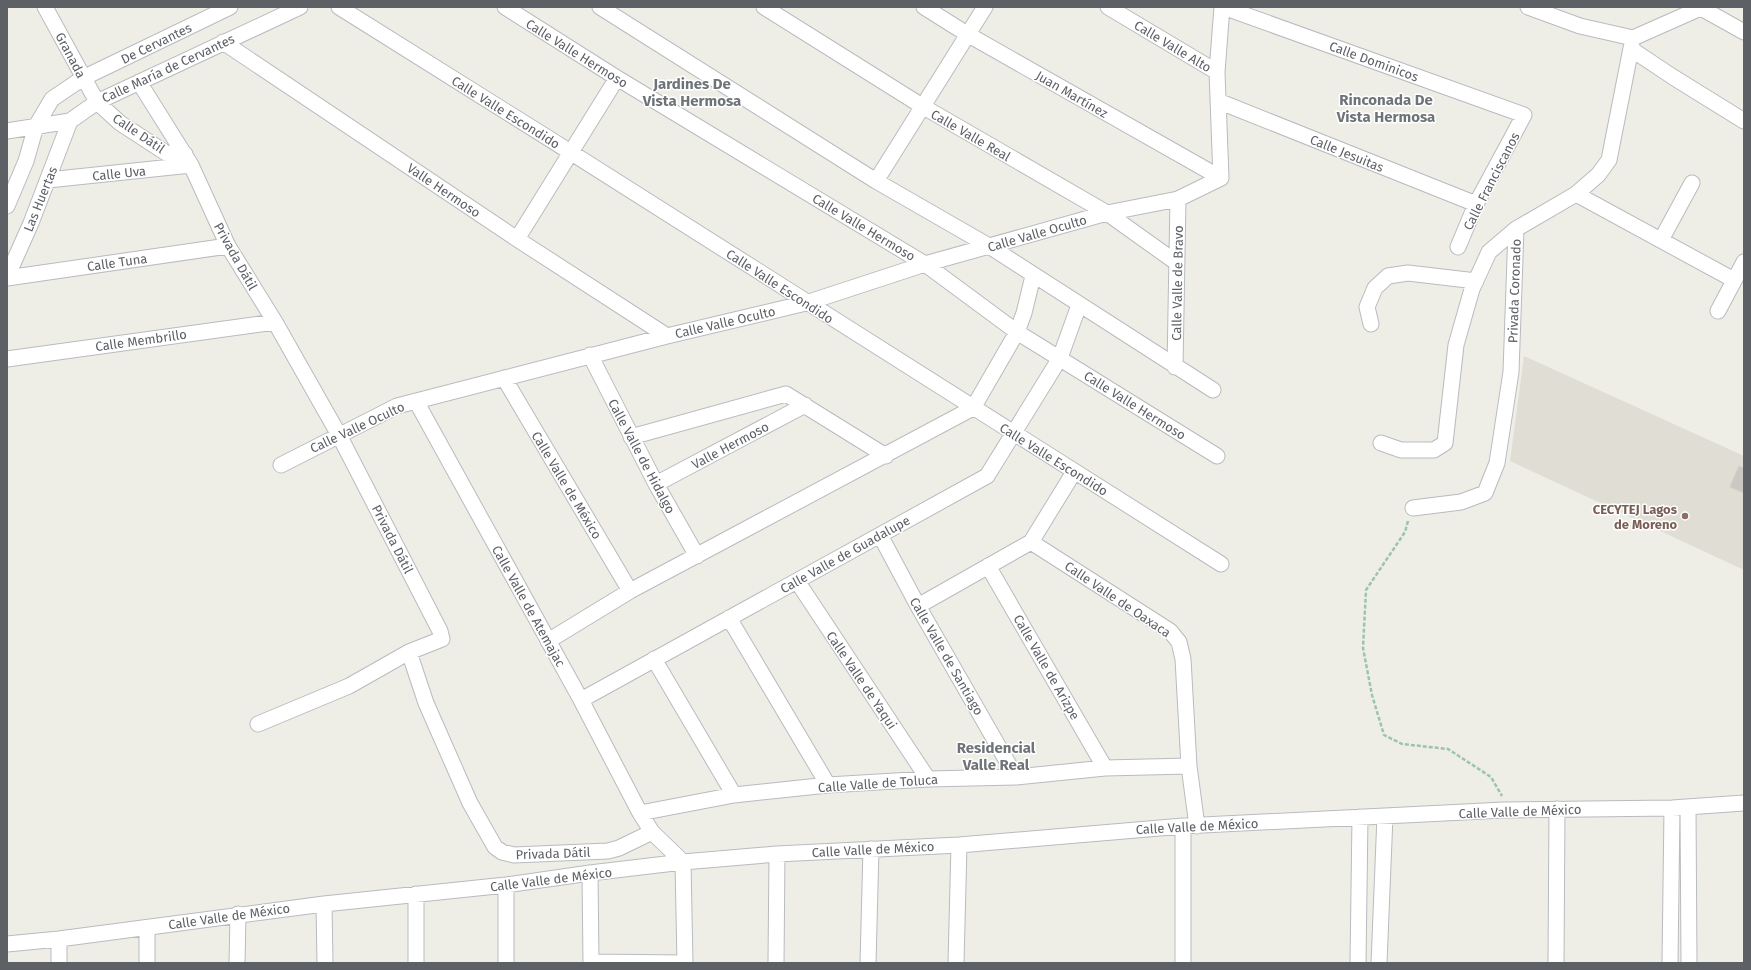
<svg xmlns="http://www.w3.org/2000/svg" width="1751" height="970" font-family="'Fira Sans',sans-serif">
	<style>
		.education { fill: #dfddd4 }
		.building { fill: #cac8c3; stroke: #d4d0c4 }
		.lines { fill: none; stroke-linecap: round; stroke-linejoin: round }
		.minor-casing { stroke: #b8bbbf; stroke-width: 17 }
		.path { stroke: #9bc5a8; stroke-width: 2.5; stroke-dasharray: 4 2; stroke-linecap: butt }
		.minor { stroke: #fff; stroke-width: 15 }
		.education-dot { fill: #8d6e63; stroke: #fff; stroke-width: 1.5 }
		.labels { text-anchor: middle; stroke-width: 3; stroke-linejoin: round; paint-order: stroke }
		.street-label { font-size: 13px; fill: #5d6166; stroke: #fff }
		.education-label { font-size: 13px; font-weight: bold; fill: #785e54; stroke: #fff; text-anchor: end }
		.quarter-label { font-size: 15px; font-weight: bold; fill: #6e7378; stroke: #fff }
	</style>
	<rect width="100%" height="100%" fill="#efeee6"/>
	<!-- education -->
	<path class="education" d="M1524 356 1744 456V570L1510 461Z"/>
	<!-- building -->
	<path class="building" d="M1739 466 1744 468V493L1730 487Z"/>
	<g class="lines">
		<defs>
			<path id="minor" d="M45 7 97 102 120 123 166 153 185 154
				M339 7C634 191 927 378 1221 564
				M505 7 617 78 925 264 1017 332 1217 456
				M600 7 876 181 989 246 1213 390
				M764 7 922 106 1107 213 1177 263
				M924 7 967 34 1221 178
				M1108 7 1217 72
				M1223 7 1524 115 1476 204 1458 247
				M1528 7 1580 26 1633 38
				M1701 8 1744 32
				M1633 38 1703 7
				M223 42 517 239 667 336
				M1631 49 1673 77 1744 121
				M139 82 191 165 228 246 275 322 339 435 440 631 442 639 409 652 426 703 470 803 495 847 502 852 514 855 608 851 619 848 652 832
				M1218 101 1476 204
				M7 131 70 121 97 102 300 7
				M1221 178 1217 72 1222 7
				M48 180 191 165
				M876 181 985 7
				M1576 194 1734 280
				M7 206 26 161 36 126 52 99 83 78 230 7
				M517 239 617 78
				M1661 240 1692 183
				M7 277 31 223 70 121
				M7 278 228 246
				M1718 311 1744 262
				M1371 324 1367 307 1375 288 1388 276 1408 273 1476 281
				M590 355 656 484 697 556
				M7 359 275 322
				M1175 367 1178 199
				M504 378 630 591
				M416 401 581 700 640 813 652 832 683 862 685 963
				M631 437 786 394 886 456
				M1381 443 1401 450H1434L1445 443 1456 345 1472 289 1489 252 1516 229
				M281 465 397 406 667 336 806 303 925 264 1107 213 1178 199 1221 178
				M656 484 805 405
				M1413 508 1461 502 1485 493 1497 463 1511 372 1516 229 1576 194 1598 175 1609 160 1633 38
				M880 535 918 606 1016 777
				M1031 542 1170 631 1179 642 1183 659 1189 766 1197 826
				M988 566 1105 768
				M797 581 928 779
				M918 606 1031 542 1074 472
				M729 618 828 785
				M548 641 630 591 973 408 1017 332 1024 313 1033 276
				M654 659 734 795
				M581 700 987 476 1060 358 1079 305
				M258 724 349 686 409 652
				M1688 808 1689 963
				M640 813 734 795 828 785 928 779 1016 777 1105 768 1189 766
				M590 873 591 963
				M324 904 325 963
				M147 928V963
				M7 944 59 939 324 904 506 885 590 873 683 862 777 854 959 845 1183 826 1504 810 1672 808 1744 803
				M591 962 685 963
				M59 963V939
				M237 963 238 914
				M416 963V894
				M506 963V885
				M776 963 777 854
				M868 963 871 849
				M956 963 959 845
				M1183 963V826
				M1358 963 1360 817
				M1379 963 1385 816
				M1556 963 1557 809
				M1670 963 1672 808"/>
		</defs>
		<!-- minor casing -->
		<use href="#minor" class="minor-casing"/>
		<!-- path -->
		<path class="path" d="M1408 521 1405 532 1366 590 1363 648 1372 695 1384 735 1402 744 1448 749 1491 777 1502 796"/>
		<!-- minor -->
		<use href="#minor" class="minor"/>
	</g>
	<!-- markers -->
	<circle class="education-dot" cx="1685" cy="516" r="4"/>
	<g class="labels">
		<!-- street labels -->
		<g class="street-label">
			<text transform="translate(156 43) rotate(-26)" y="5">De Cervantes</text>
			<text transform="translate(1173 46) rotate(31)" y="5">Calle Valle Alto</text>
			<text transform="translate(577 53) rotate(32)" y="5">Calle Valle Hermoso</text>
			<text transform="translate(71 55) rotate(62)" y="5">Granada</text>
			<text transform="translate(1374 61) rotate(20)" y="5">Calle Dominicos</text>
			<text transform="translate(168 68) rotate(-25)" y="5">Calle María de Cervantes</text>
			<text transform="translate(1072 94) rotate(30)" y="5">Juan Martínez</text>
			<text transform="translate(506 112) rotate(32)" y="5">Calle Valle Escondido</text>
			<text transform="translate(139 133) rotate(34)" y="5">Calle Dátil</text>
			<text transform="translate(971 135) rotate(30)" y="5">Calle Valle Real</text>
			<text transform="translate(1347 153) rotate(22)" y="5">Calle Jesuitas</text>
			<text transform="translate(119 173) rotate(-6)" y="5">Calle Uva</text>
			<text transform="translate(1491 181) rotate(-63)" y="5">Calle Franciscanos</text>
			<text transform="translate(444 190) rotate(34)" y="5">Valle Hermoso</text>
			<text transform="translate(40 199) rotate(-68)" y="5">Las Huertas</text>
			<text transform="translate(864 227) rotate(31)" y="5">Calle Valle Hermoso</text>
			<text transform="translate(1037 233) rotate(-16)" y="5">Calle Valle Oculto</text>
			<text transform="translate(236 256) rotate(61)" y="5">Privada Dátil</text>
			<text transform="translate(117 262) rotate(-8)" y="5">Calle Tuna</text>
			<text transform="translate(1177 283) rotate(-89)" y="5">Calle Valle de Bravo</text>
			<text transform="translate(780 286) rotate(33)" y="5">Calle Valle Escondido</text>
			<text transform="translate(1514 291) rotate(-88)" y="5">Privada Coronado</text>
			<text transform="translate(725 322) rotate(-13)" y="5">Calle Valle Oculto</text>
			<text transform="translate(141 340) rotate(-8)" y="5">Calle Membrillo</text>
			<text transform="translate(1135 405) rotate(32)" y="5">Calle Valle Hermoso</text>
			<text transform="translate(357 427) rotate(-25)" y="5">Calle Valle Oculto</text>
			<text transform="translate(730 445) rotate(-28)" y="5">Valle Hermoso</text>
			<text transform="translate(642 456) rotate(62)" y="5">Calle Valle de Hidalgo</text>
			<text transform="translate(1054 459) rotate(32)" y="5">Calle Valle Escondido</text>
			<text transform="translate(567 485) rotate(59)" y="5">Calle Valle de México</text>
			<text transform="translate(393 539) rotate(63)" y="5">Privada Dátil</text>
			<text transform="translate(845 554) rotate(-29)" y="5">Calle Valle de Guadalupe</text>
			<text transform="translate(1118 599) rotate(34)" y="5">Calle Valle de Oaxaca</text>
			<text transform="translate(529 606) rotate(61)" y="5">Calle Valle de Atemajac</text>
			<text transform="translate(947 656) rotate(60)" y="5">Calle Valle de Santiago</text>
			<text transform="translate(1047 667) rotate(60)" y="5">Calle Valle de Arizpe</text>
			<text transform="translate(862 680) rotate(56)" y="5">Calle Valle de Yaqui</text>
			<text transform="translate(878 783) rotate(-4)" y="5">Calle Valle de Toluca</text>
			<text transform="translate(1520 811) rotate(-2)" y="5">Calle Valle de México</text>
			<text transform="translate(1197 826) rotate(-3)" y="5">Calle Valle de México</text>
			<text transform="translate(873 849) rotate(-3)" y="5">Calle Valle de México</text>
			<text transform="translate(553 853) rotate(-2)" y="5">Privada Dátil</text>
			<text transform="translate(551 879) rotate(-7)" y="5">Calle Valle de México</text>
			<text transform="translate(229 916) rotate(-8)" y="5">Calle Valle de México</text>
		</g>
		<!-- education labels -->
		<g class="education-label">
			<text x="1677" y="514">CECYTEJ Lagos<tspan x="1677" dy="15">de Moreno</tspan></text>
		</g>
		<!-- quarter labels -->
		<g class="quarter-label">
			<text x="692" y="89">Jardines De<tspan x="692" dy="17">Vista Hermosa</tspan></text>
			<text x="1386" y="105">Rinconada De<tspan x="1386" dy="17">Vista Hermosa</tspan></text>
			<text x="996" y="753">Residencial<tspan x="996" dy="17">Valle Real</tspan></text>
		</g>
	</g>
	<!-- border -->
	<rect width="1751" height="970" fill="none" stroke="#5d6166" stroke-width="16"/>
</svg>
